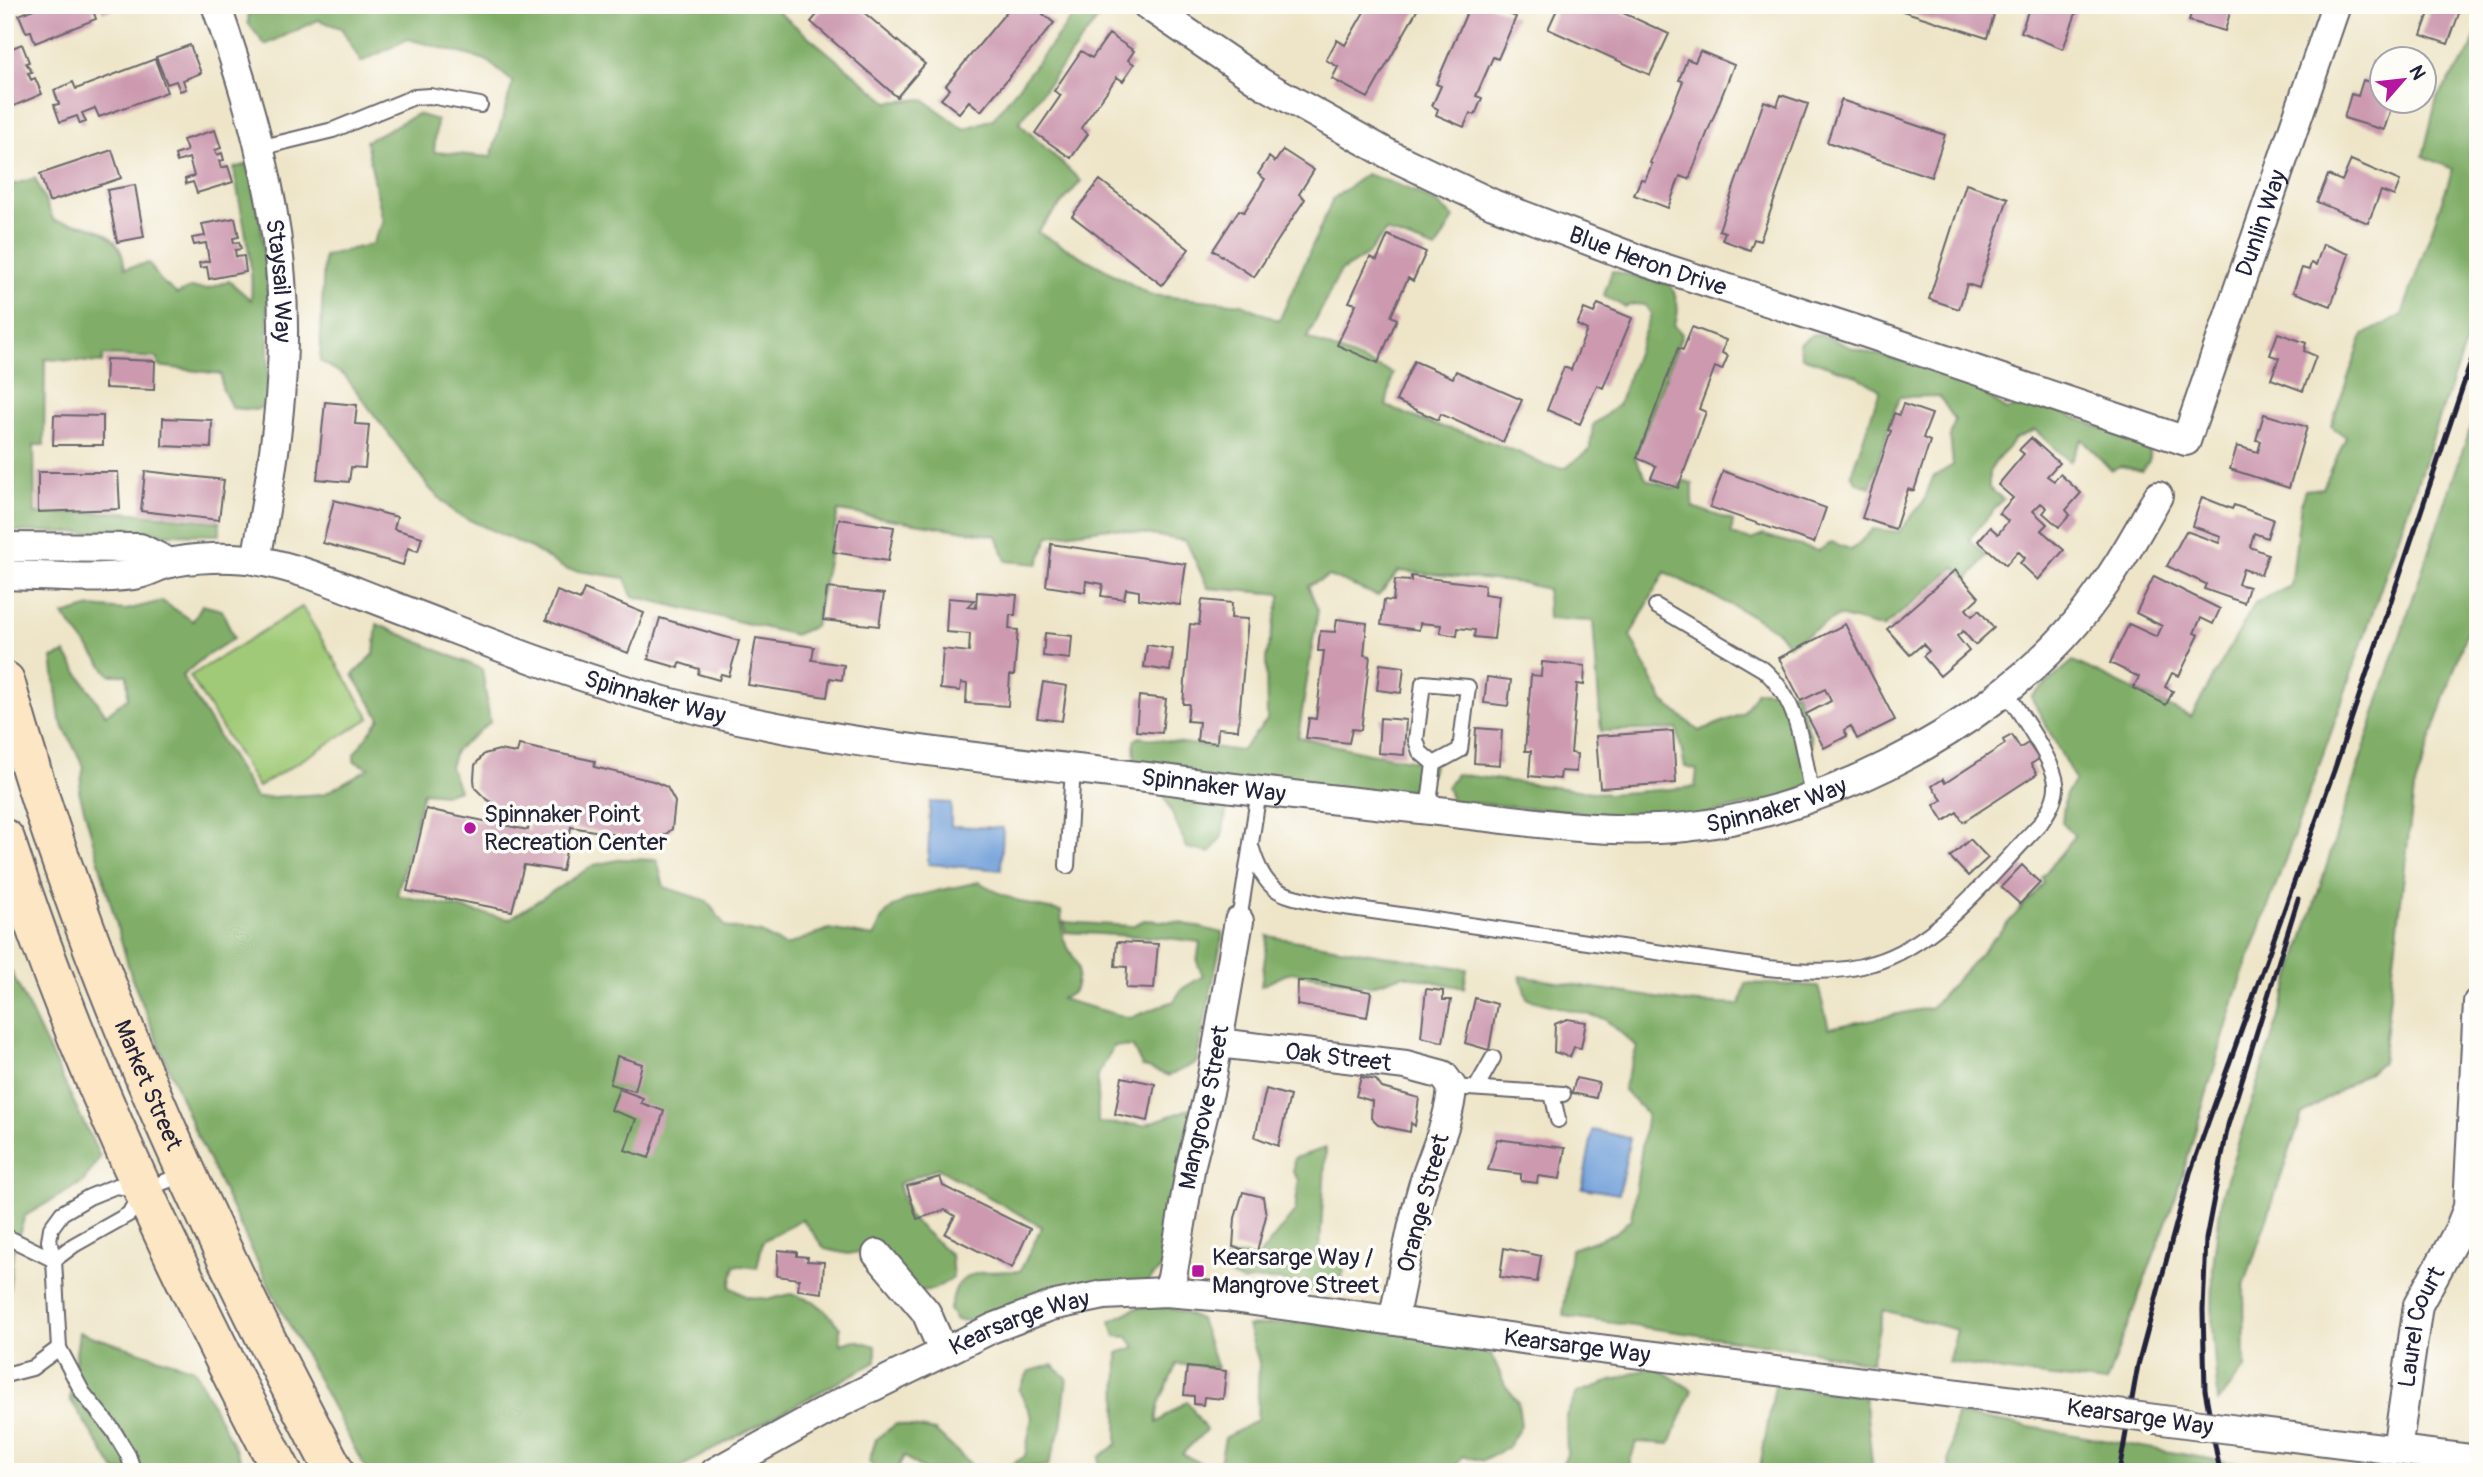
<svg xmlns="http://www.w3.org/2000/svg" width="2483" height="1477" font-family="Pangolin,sans-serif">
	<style>
		.green { fill: #a0ca77; stroke: #617659; stroke-width: 2 }
		.forest { fill: #80ae68; stroke: #516852; stroke-width: 2 }
		.water { fill: #709fd9; stroke: #49608a; stroke-width: 2 }
		.building { fill: #cc99af }
		.lines { fill: none; stroke-linecap: round; stroke-linejoin: round }
		.service-casing { stroke: #69666c; stroke-width: 18 }
		.minor-casing { stroke: #69666c; stroke-width: 32 }
		.secondary-casing { stroke: #69666c; stroke-width: 42 }
		.service { stroke: #fff; stroke-width: 14 }
		.minor { stroke: #fff; stroke-width: 28 }
		.secondary { stroke: #fce6c4; stroke-width: 38 }
		.rail { stroke: #22223b; stroke-width: 5 }
		.minor-bridge-casing { stroke: #69666c; stroke-width: 32; stroke-linecap: butt }
		.minor-bridge { stroke: #fff; stroke-width: 28 }
		.poi-dot { fill: #b5179e; stroke: #fdfcf7; stroke-width: 2.5 }
		.labels { text-anchor: middle; stroke-width: 7; stroke-linejoin: round; paint-order: stroke }
		.street-label { font-size: 24px; fill: #22223b; stroke: #fdfcf7 }
		.poi-label { font-size: 24px; fill: #22223b; stroke: #fdfcf7; text-anchor: start }
	</style>
	<rect width="100%" height="100%" fill="#fdfcf7"/>
	<filter id="ink" filterUnits="userSpaceOnUse"><feTurbulence type="fractalNoise" baseFrequency=".0143" numOctaves="2"/><feDisplacementMap in="SourceGraphic" scale="14" xChannelSelector="R" yChannelSelector="G"/><feConvolveMatrix kernelMatrix="1 2 1 2 8 2 1 2 1" color-interpolation-filters="sRGB"/></filter>
	<filter id="wash" filterUnits="userSpaceOnUse"><feTurbulence type="fractalNoise" baseFrequency=".00686" numOctaves="4" result="noise"/><feDisplacementMap in="SourceGraphic" scale="28" xChannelSelector="R" yChannelSelector="G"/><feGaussianBlur stdDeviation="1.57" result="paint"/><feColorMatrix in="noise" values="0 0 0 0 0 0 0 0 0 0 0 0 0 0 0 0 0 1.4 0 .05"/><feComposite in="paint" operator="in"/></filter>
	<g filter="url(#wash)">
		<rect width="100%" height="100%" fill="#eee5c8"/>
		<!-- green -->
		<path class="green" d="M302 607 370 718 258 787 190 676Z"/>
		<!-- forest -->
		<path class="forest" d="M264 5H770L888 102 923 99 964 129 993 119 1082 5H1099L1106 8 1019 123 1081 181 1037 232 1151 295 1242 304 1279 321 1333 199 1366 174C1397 184 1430 194 1454 218L1436 249 1386 231 1367 255 1340 272 1307 338 1393 373 1386 406 1431 424 1463 432 1520 453 1546 466 1566 468 1590 449 1593 425 1618 405 1651 314 1645 305 1634 304 1624 307 1604 295 1612 271 1670 284C1677 297 1681 312 1674 325L1682 334 1635 458 1647 480 1675 489 1685 481 1693 484V507L1733 521 1731 534 1751 540 1763 535 1818 551 1832 542 1852 550 1873 529 1899 532 1924 501 1933 477 1953 465 1950 436 1955 420 1939 396 1899 397 1870 487 1857 483 1851 474 1880 390 1857 376 1802 357 1799 344 1813 334C1831 335 1843 346 1859 350 1889 358 1921 364 1950 375 1969 382 1990 397 2006 410L2028 404 2064 413 2150 448 2149 461 2142 471 2121 466 2111 470 2082 439 2070 462 2035 430 2015 439 1997 460 1989 472V488L2003 499 1969 539 1986 556 1968 580 1955 567 1883 628 1839 616 1788 645 1778 632 1749 614 1665 572 1630 636 1663 701 1699 731 1743 714 1757 691 1796 692 1811 737 1812 784 1786 797 1687 818 1590 814 1452 801 1447 787 1456 774 1608 794 1695 787 1697 770 1685 767 1677 729 1601 731 1593 621 1548 619 1547 589 1522 583 1399 571 1378 596 1329 576 1308 586 1318 610 1298 737 1369 753 1434 764 1427 783 1395 796 1231 784 1222 836 1210 853 1187 848 1163 793 1161 775 1135 761 1134 741 1139 737 1241 751 1267 720 1266 658 1281 594 1208 588 1186 541 1110 528 1049 536 1038 564 1006 561 997 536 838 511 815 626 795 635 632 596 625 578 565 569 531 548 456 514 431 490 345 376 320 361 324 256 372 244 383 222 366 141 417 114 437 120 434 152 491 157 513 82 486 60 408 39 361 62 341 28 318 20 265 45 248 23 249 9Z
			M2478 28V306L2331 733 2236 995 2176 1196 2106 1383 2009 1372 1948 1362 1957 1330 1883 1310 1871 1363 1818 1352 1563 1316 1571 1249 1614 1234 1631 1219 1647 1114 1623 1089 1637 1047 1605 1019 1527 999 1520 976 1682 1002 1740 1005 1746 983 1818 986 1829 1028 1932 1007 2044 883 2042 877 2075 836 2062 823 2065 796 2075 780 2031 697 2073 661 2191 717 2255 603 2291 586 2301 502 2305 490 2323 488 2346 437 2331 426 2363 335 2402 315 2453 169 2423 156 2437 98 2470 51Z
			M249 164 261 225 268 291V405L255 410 232 408 222 388 221 374 158 366V358L103 355 102 363 45 359 44 445H34L35 514 123 512 220 522V535L5 531V187L35 178 54 221C78 223 110 226 121 252 123 257 124 263 125 268L149 263 160 280 177 294 190 288 207 289 229 281 251 300C255 259 239 210 234 168Z
			M2478 405V605L2475 607 2414 790 2382 1063 2302 1115 2244 1286 2245 1368 2218 1402 2212 1328 2213 1266 2222 1194 2395 651Z
			M162 601 193 621 202 605 222 610 234 638 203 658 182 676 256 798 324 794 369 768 354 761V754L380 718 353 675 374 654 377 624 482 669 490 722 455 751 450 767 459 790 446 794 423 792 397 895 509 919 594 865 623 859 657 860 664 887 707 901 726 927 761 933 785 946 829 929 874 937C877 931 879 923 883 917 900 893 951 889 979 882 1005 898 1031 907 1061 911 1062 920 1061 932 1064 940 1076 965 1083 962 1074 992L1061 999 1130 1018 1174 1001 1182 989 1203 976 1197 962 1200 942 1167 938 1065 932 1064 922 1132 926 1144 920 1177 922 1223 933 1196 1063 1169 1076 1142 1066 1133 1047 1114 1046 1098 1075V1123L1144 1125 1192 1108 1167 1263 1145 1284 976 1321 956 1320 949 1310C952 1303 953 1295 956 1288 967 1267 1000 1272 1020 1271L1042 1227 937 1168 898 1184 908 1216 951 1255 953 1278 934 1289 915 1292 866 1251 848 1254 825 1249 802 1219 763 1241 757 1268 735 1265 730 1287 748 1297 770 1299 791 1294 813 1301 826 1311 840 1328V1344L855 1340 876 1346V1362L671 1472H367L272 1292 193 1127 132 979 79 791 84 767 60 720 52 658 65 653 106 715 128 697 127 675H110L63 615 91 607 126 610Z
			M1268 936 1467 969 1464 988 1403 975 1370 986 1291 972 1261 986Z
			M5 958 100 1157 83 1182 25 1216 13 1252 5 1332Z
			M1326 1148 1320 1247C1329 1253 1346 1261 1343 1274 1342 1281 1337 1282 1333 1286 1321 1293 1304 1293 1291 1286 1289 1285 1289 1283 1287 1282 1280 1279 1250 1279 1243 1282L1225 1273 1223 1264 1228 1257 1243 1255 1257 1259 1295 1211 1299 1180 1293 1171 1294 1158Z
			M1165 1306 1200 1319 1217 1368 1176 1364C1170 1385 1155 1401 1157 1423L1187 1401 1206 1430 1182 1454 1218 1472 1225 1438 1257 1420 1259 1363 1248 1326C1265 1325 1284 1323 1301 1323 1362 1323 1434 1339 1492 1355L1505 1385 1518 1402 1521 1426 1507 1448 1483 1461 1463 1456 1452 1472H1098L1099 1457 1117 1444 1118 1353 1135 1347 1128 1337 1115 1336 1110 1321 1136 1308Z
			M79 1332 194 1369 247 1472H116L70 1399Z
			M1052 1365 1067 1378 1061 1427 1048 1466 1032 1467 1034 1472H1000L1025 1456 1032 1417 1019 1390 1029 1371Z
			M1654 1366 1692 1390 1670 1444 1636 1442 1627 1472H1557L1567 1455 1566 1416 1577 1393Z
			M1775 1385 1865 1397 1873 1472H1759Z
			M1956 1414 2227 1462 2374 1472H1950L1949 1461Z
			M896 1424 935 1431 979 1472H926L904 1456 896 1472H878L869 1462 876 1439Z"/>
		<!-- water -->
		<path class="water" d="M930 802 951 803V826L1003 828 1001 870 928 864Z
			M1593 1130 1630 1138 1619 1194 1582 1188Z"/>
		<g id="blocks">
			<!-- building -->
			<path class="building" d="M43 5H123L103 13 101 7 93 10 96 19 35 43 31 31 26 32 19 15Z
				M825 5H855L925 64 897 97 811 22Z
				M1012 5H1050L1043 14 1054 23 981 111 969 101 959 113 941 99 950 89 946 85Z
				M1368 5H1420L1368 98 1332 79 1338 67 1326 60 1337 40 1345 45Z
				M1470 5H1489L1516 17 1498 59 1493 57 1476 96 1482 98 1475 115 1470 113 1464 127 1436 115 1438 109 1432 106 1441 86 1436 84Z
				M1559 5H1606L1669 34 1650 75 1548 29Z
				M1884 5H1997L1987 38Z
				M2030 5H2079L2063 49 2021 32Z
				M2193 5H2232L2225 31 2189 21Z
				M2425 5H2462L2448 44 2421 35 2429 13 2424 11Z
				M1109 34 1134 51 1128 60 1134 64 1123 81 1117 77 1081 128 1088 134 1071 158 1035 133 1061 95 1054 91 1081 51 1092 58Z
				M22 44 29 62 26 63 32 72 28 73 31 80 35 78 42 94 9 108 5 100V51Z
				M190 45 201 73 183 80 186 89 180 91 176 81 167 84 156 57Z
				M1700 51 1734 65 1689 179 1680 176 1668 208 1634 195 1641 179 1645 180 1652 164 1650 163 1683 81 1679 80 1687 59 1695 62Z
				M155 59 167 92 99 117 95 108 82 113 86 122 80 124 77 116 60 122 54 105 59 104 54 90 73 82 76 89Z
				M2376 61 2382 63V102H2393L2384 130 2344 118 2351 94 2358 96 2363 80 2369 82Z
				M1781 95 1808 104 1760 241 1754 239 1750 250 1722 240 1725 232 1719 230 1764 101 1777 106Z
				M1841 100 1945 135 1931 177 1827 142Z
				M215 130 221 148 215 150 217 155 222 153 224 160 219 161 221 168 228 166 233 182 197 193 193 182 186 184 185 179 194 176 189 158 177 162 175 155 187 151 183 140Z
				M112 150 121 178 49 202 40 174Z
				M1283 150 1314 170 1299 194 1305 199 1254 277 1213 250 1239 210 1244 212 1265 179 1258 174 1269 157 1275 162Z
				M2351 160 2400 181 2394 196 2381 191 2368 223 2317 202 2328 175 2342 181Z
				M1100 180 1189 249 1162 285 1072 216Z
				M1966 184 2008 198 1979 288 1967 284 1959 309 1929 299Z
				M135 185 144 237 117 242 107 190Z
				M235 218 239 237 233 238 234 243 239 242 241 249 235 250 236 257 244 256 246 272 209 279 207 267 200 268 199 263 209 261 206 243 194 245 192 238 205 236 202 224Z
				M1388 235 1426 252 1413 281 1408 278 1391 316 1397 319 1378 363 1337 345 1356 304 1349 302 1370 257 1377 260Z
				M2323 244 2349 254 2331 306 2293 292 2302 268 2309 270 2311 263 2316 265Z
				M1598 304 1632 318 1603 388 1597 385 1580 424 1547 410 1564 367 1571 370 1587 330 1577 325 1584 309 1594 313Z
				M1692 327 1726 340 1722 353 1728 356 1722 370 1715 367 1699 409 1706 412 1678 488 1651 478 1656 466 1637 458 1678 348 1683 350Z
				M2278 333 2306 343 2304 351 2316 356 2303 391 2271 379 2279 358 2270 355Z
				M106 359 155 361 154 390 105 388Z
				M1414 361 1453 378 1456 371 1522 400 1503 442 1441 414 1438 420 1396 401Z
				M325 402 357 405 355 424 369 425 365 468 351 467 349 482 317 479Z
				M1903 404 1932 414 1923 438 1930 441 1914 491 1908 489 1895 529 1862 518 1891 431 1888 430 1894 413 1899 415Z
				M2264 414 2307 427 2289 488 2230 469 2237 446 2258 452 2261 441 2256 440Z
				M54 415 103 416V445H53Z
				M163 418 212 420 211 448 162 446Z
				M2031 438 2059 463 2047 476 2054 481 2060 474 2081 493 2066 510 2070 515 2059 527 2043 513 2047 508 2041 503 2033 511 2047 524 2041 530 2064 550 2038 580 2020 563 2025 558 2018 551 2006 565 1978 541 1990 527 1998 534 2008 521 1999 513 2013 498 1998 485 2024 454 2019 450Z
				M145 471 224 480 219 520 141 511Z
				M1723 471 1826 508 1814 543 1710 507Z
				M38 472H118L120 509 38 512Z
				M2202 497 2232 509 2234 505 2273 519 2267 538 2254 533 2250 547 2268 554 2261 575 2243 569 2238 584 2249 587 2244 603 2204 589 2206 584 2167 566 2186 531 2219 543 2221 536 2192 526Z
				M334 500 397 517 394 529 422 537 418 551 408 548 403 565 323 543Z
				M839 519 894 527 888 561 833 552Z
				M1051 544 1186 564 1180 605 1139 599V591L1126 589 1124 599 1101 596 1103 584 1086 581 1085 592 1046 586Z
				M1955 570 1979 597 1966 609 1972 616 1979 610 1994 628 1975 645 1963 631 1957 636 1969 651 1940 676 1923 656 1929 651 1923 644 1910 655 1887 629Z
				M1411 576 1485 585 1484 594 1499 596 1494 639 1474 637 1475 630 1458 628 1457 636 1440 633 1441 625 1420 623 1419 630 1381 625 1384 600 1393 601 1395 580 1411 581Z
				M2154 576 2220 609 2213 624 2201 618 2194 633 2199 635 2179 676 2172 673 2165 687 2173 691 2166 705 2133 688 2139 677 2110 663 2129 624 2157 637 2162 626 2136 613Z
				M827 588 884 594 879 626 823 620Z
				M584 589 644 613 628 653 546 620 557 591 580 600Z
				M977 592 1017 595 1015 615H1010L1009 629 1018 630 1014 675H1010L1008 706 966 703 967 684 961 683 960 691 940 689 943 649 969 652 970 634 946 632 948 598 974 600 967 607 976 608Z
				M1202 600 1232 603 1231 618 1248 619 1238 730 1218 728 1217 743 1197 741 1199 722 1187 721 1189 704H1183L1190 624 1199 625Z
				M660 618 739 641 729 676 721 674 719 680 698 674 699 669 680 663 679 668 648 659Z
				M1337 619 1367 623 1364 655 1370 656 1361 730 1352 729 1349 743 1306 738 1309 718 1316 719 1324 651H1318L1320 631 1335 632Z
				M1845 624 1895 720 1857 739 1851 726 1844 730 1847 736 1824 748 1806 714 1831 701 1825 689 1801 701 1779 658Z
				M1045 633 1072 636 1070 659 1043 656Z
				M756 638 814 647 812 660 844 665 842 680 830 678 827 697 748 685Z
				M1147 645 1173 649 1170 671 1144 667Z
				M1542 662 1585 666 1584 685 1577 684 1571 753 1577 754 1576 772 1561 771 1560 779 1529 776 1531 751H1525L1531 675 1541 676Z
				M1380 664 1404 667 1401 693 1377 690Z
				M1487 677 1511 680 1508 706 1484 703Z
				M1043 682 1067 686 1062 721 1037 718Z
				M1139 696 1166 699 1162 733 1136 731Z
				M1380 718 1406 720 1404 755 1378 753Z
				M1476 728 1502 730 1500 765 1474 763Z
				M1673 731 1676 783 1600 788 1596 736Z
				M2012 735 2020 748 2028 743 2039 759 2031 764 2037 774 1963 822 1957 812 1944 821 1934 805 1942 800 1932 786 1943 779 1945 783 2005 744 2003 740Z
				M519 745 595 761 594 767 653 781 667 787 675 802 672 829 657 842 571 827 562 871 524 865 512 911 407 891 426 809 528 830 532 814 500 807 486 799 475 788 474 779 475 765 484 754 499 750 517 753Z
				M1970 839 1988 858 1968 876 1950 857Z
				M2022 865 2040 883 2020 904 2001 887Z
				M1117 942 1158 944 1154 989 1126 988 1127 967 1115 966Z
				M1298 981H1314L1371 992 1367 1017 1297 1005Z
				M1426 989 1443 991V1000H1451L1443 1042 1421 1037Z
				M1475 998 1497 1004 1489 1050 1465 1043Z
				M1567 1019 1586 1022 1581 1048 1574 1047 1570 1057 1554 1052 1555 1024Z
				M617 1056 642 1064 635 1091 610 1084Z
				M1122 1077 1155 1084 1148 1121 1115 1114Z
				M1361 1077 1376 1080 1382 1088 1419 1098 1415 1126 1411 1123 1410 1132 1378 1125 1371 1118 1372 1101 1356 1096Z
				M1576 1078 1599 1083 1596 1098 1572 1093Z
				M619 1089 643 1098 641 1103 664 1111 649 1158 625 1150 636 1119 611 1110Z
				M1266 1089 1290 1096 1278 1146 1255 1137Z
				M1497 1139 1565 1148 1560 1179 1538 1176 1537 1183 1521 1181V1174L1488 1170Z
				M940 1177 943 1186 1030 1229 1012 1268 945 1234 955 1216 945 1210 917 1219 907 1186Z
				M1243 1192 1263 1197 1266 1216 1257 1252 1233 1247 1235 1218Z
				M1504 1248 1541 1256 1537 1282 1500 1277Z
				M778 1250 797 1252V1256L808 1257 807 1261 824 1262 822 1293 798 1290 799 1279 777 1276Z
				M1187 1367 1226 1371 1223 1399 1204 1397 1203 1405 1194 1404V1396L1184 1395Z"/>
		</g>
	</g>
	<g filter="url(#ink)">
		<use href="#blocks" fill-opacity="0" stroke="#69666c" stroke-width="2"/>
		<g class="lines">
			<defs>
				<path id="service" d="M259 148 333 130 414 97 430 96 480 105
					M1656 606 1764 670C1800 702 1803 751 1812 797
					M1428 810 1434 764 1460 750 1468 687 1423 683 1416 740 1420 752 1434 764
					M1252 849C1266 895 1281 894 1324 904L1767 968C1802 971 1839 974 1873 963 1939 944 1993 872 2040 824 2048 812 2057 799 2056 783 2054 761 2018 711 2005 690
					M1067 866 1073 768
					M1239 921 1259 791
					M1452 1087 1563 1094
					M1476 1088 1493 1058
					M1552 1093 1558 1120
					M5 1236 54 1260
					M54 1260 74 1245 129 1214 140 1194
					M5 1375 32 1368 59 1348
					M134 1472 128 1455 113 1430 83 1393 59 1348 54 1260 49 1241 51 1228 62 1213 89 1197 116 1186 143 1190 185 1174"/>
				<g id="minor">
					<path id="s1" d="M216 5C247 94 274 186 281 279 289 372 273 469 256 560"/>
					<path id="s2" d="M1147 5 1263 84 1392 156 1493 204 1648 263 1863 332 2186 441 2336 5"/>
					<path d="M5 547 140 548 170 563"/>
					<path id="s3" d="M5 575C47 576 91 580 133 575 145 574 155 567 166 564 191 557 233 556 259 561 300 568 341 586 380 601 463 632 547 667 632 692 807 744 991 758 1171 780 1260 792 1349 801 1438 811 1510 819 1585 832 1658 829 1805 823 1981 735 2076 623 2108 585 2134 539 2158 496"/>
					<path id="s4" d="M1218 1043 1406 1065 1443 1075 1452 1087C1450 1121 1433 1154 1423 1186 1410 1230 1403 1276 1393 1320"/>
					<path d="M877 1254 926 1312 943 1351"/>
					<path id="s5" d="M1166 1292 1172 1278 1191 1164 1210 1088 1239 921"/>
					<path d="M2253 1432 2478 1460"/>
					<path id="s6" d="M2397 1450 2418 1305 2459 1230 2468 1207 2478 1002"/>
					<path id="s7" d="M715 1472 840 1403 993 1328 1051 1306 1104 1295 1166 1292 1226 1297 1536 1341 2080 1409"/>
				</g>
				<g id="secondary">
					<path id="s8" d="M5 681C82 959 200 1219 335 1472"/>
					<path d="M5 839C76 1059 175 1267 282 1472"/>
				</g>
			</defs>
			<!-- service casing -->
			<use href="#service" class="service-casing"/>
			<!-- minor casing -->
			<use href="#minor" class="minor-casing"/>
			<!-- secondary casing -->
			<use href="#secondary" class="secondary-casing"/>
			<!-- service -->
			<use href="#service" class="service"/>
			<!-- minor -->
			<use href="#minor" class="minor"/>
			<!-- secondary -->
			<use href="#secondary" class="secondary"/>
			<!-- rail -->
			<path class="rail" d="M2119 1472 2138 1365 2190 1173 2335 768 2478 341
				M2220 1472 2205 1390 2203 1310 2206 1239 2228 1125 2298 899"/>
			<defs>
				<path id="minor-bridge" d="M2080 1409 2253 1432"/>
			</defs>
			<!-- minor-bridge casing -->
			<use href="#minor-bridge" class="minor-bridge-casing"/>
			<!-- minor-bridge -->
			<use href="#minor-bridge" class="minor-bridge"/>
		</g>
	</g>
	<!-- markers -->
	<g class="poi-dot">
		<circle cx="470" cy="828" r="7"/>
		<rect x="1191" y="1264" width="14" height="14" rx="3.5"/>
	</g>
	<g class="labels">
		<!-- street labels -->
		<g class="street-label">
			<text dy="8" stroke="none"><textPath href="#s2" startOffset="1363">Dunlin Way</textPath></text>
			<text dy="8" stroke="none"><textPath href="#s2" startOffset="565">Blue Heron Drive</textPath></text>
			<text dy="8" stroke="none"><textPath href="#s1" startOffset="284">Staysail Way</textPath></text>
			<text dy="8" stroke="none"><textPath href="#s3" startOffset="676">Spinnaker Way</textPath></text>
			<text dy="8" stroke="none"><textPath href="#s3" startOffset="1242">Spinnaker Way</textPath></text>
			<text dy="8" stroke="none"><textPath href="#s3" startOffset="1810">Spinnaker Way</textPath></text>
			<text dy="8" stroke="none"><textPath href="#s4" startOffset="121">Oak Street</textPath></text>
			<text dy="8" stroke="none"><textPath href="#s8" startOffset="429">Market Street</textPath></text>
			<text dy="8" stroke="none"><textPath href="#s5" startOffset="189">Mangrove Street</textPath></text>
			<text transform="translate(1423 1203) rotate(-75)" y="8">Orange Street</text>
			<text dy="8" stroke="none"><textPath href="#s7" startOffset="340">Kearsarge Way</textPath></text>
			<text dy="8" stroke="none"><textPath href="#s6" startOffset="126">Laurel Court</textPath></text>
			<text dy="8" stroke="none"><textPath href="#s7" startOffset="906">Kearsarge Way</textPath></text>
			<text transform="translate(2140 1417) rotate(8)" y="8">Kearsarge Way</text>
		</g>
		<!-- poi labels -->
		<g class="poi-label">
			<text x="484" y="822">Spinnaker Point<tspan x="484" dy="28">Recreation Center</tspan></text>
			<text x="1212" y="1265">Kearsarge Way /<tspan x="1212" dy="28">Mangrove Street</tspan></text>
		</g>
	</g>
	<!-- margin -->
	<rect width="2483" height="1477" fill="none" stroke="#fdfcf7" stroke-width="28"/>
	<!-- north arrow -->
	<g transform="translate(2403 80) rotate(62)"><circle r="33" fill="#fdfcf7" stroke="#a5a5ac" stroke-width="2"/>
	<path d="M0-5L12 26L0 18L-12 26Z" fill="#b5179e"/>
	<text y="-10" font-size="19" font-weight="bold" text-anchor="middle" fill="#22223b">N</text>
	</g>
</svg>
